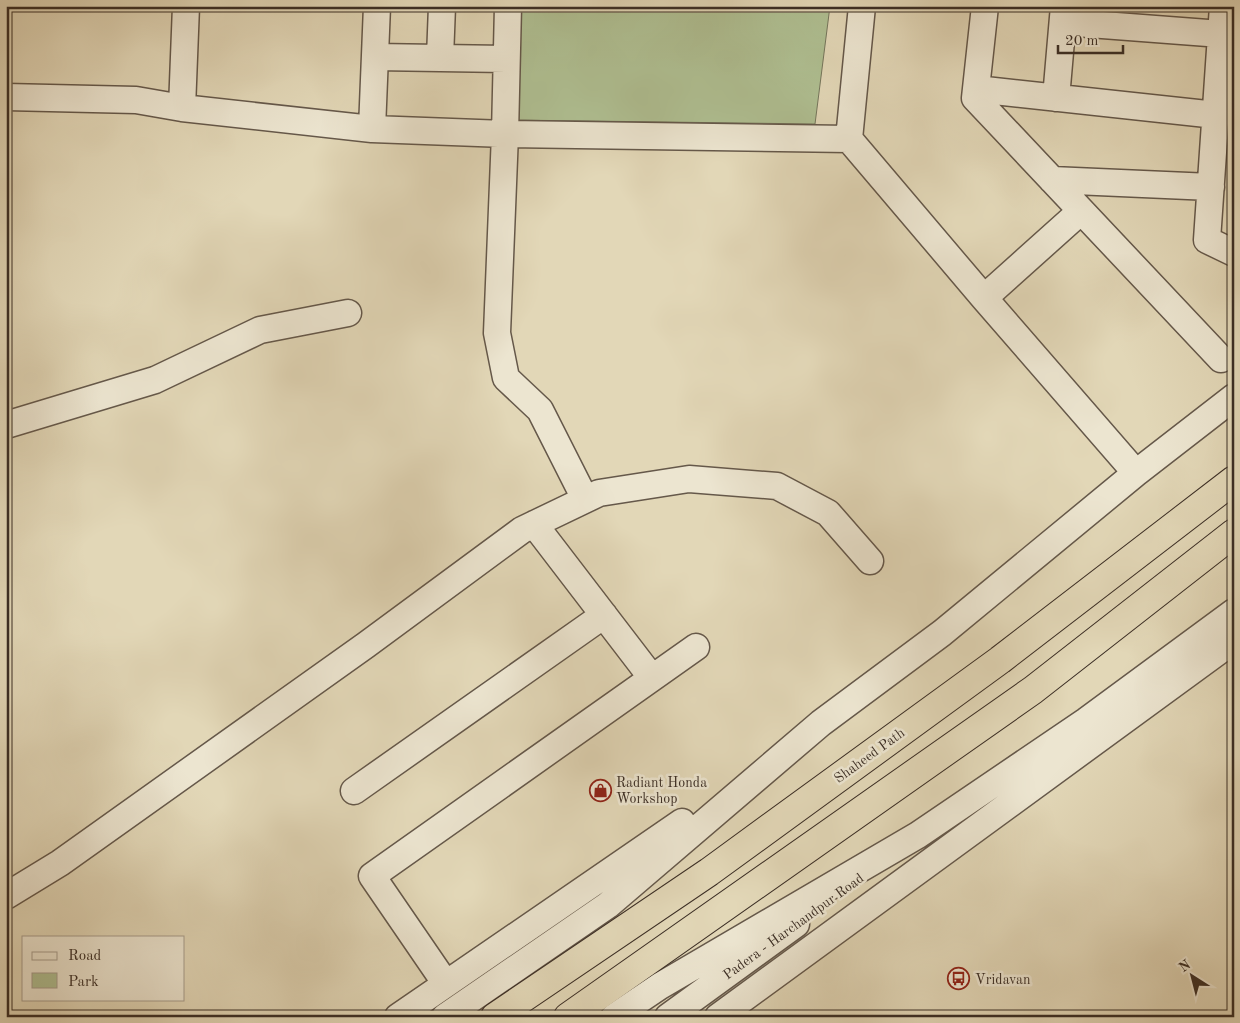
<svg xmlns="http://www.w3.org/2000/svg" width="1240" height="1023" font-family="'Old Standard TT',serif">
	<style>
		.green { fill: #afbf92; stroke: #75765c }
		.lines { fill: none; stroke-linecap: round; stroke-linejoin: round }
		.minor-casing { stroke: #65584a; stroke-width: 29 }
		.highway-casing { stroke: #3b2e25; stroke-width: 30 }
		.minor { stroke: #ece5d0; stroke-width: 26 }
		.highway { stroke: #e2d7b7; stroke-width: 28 }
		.labels { text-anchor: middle; stroke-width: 5; stroke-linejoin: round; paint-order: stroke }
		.street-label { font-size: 14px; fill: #3b2e25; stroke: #ece5d0 }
		.poi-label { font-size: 14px; fill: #3b2e25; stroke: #ece5d0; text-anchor: start }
	</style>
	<rect width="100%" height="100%" fill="#e2d7b7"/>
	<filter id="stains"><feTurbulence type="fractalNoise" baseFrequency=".004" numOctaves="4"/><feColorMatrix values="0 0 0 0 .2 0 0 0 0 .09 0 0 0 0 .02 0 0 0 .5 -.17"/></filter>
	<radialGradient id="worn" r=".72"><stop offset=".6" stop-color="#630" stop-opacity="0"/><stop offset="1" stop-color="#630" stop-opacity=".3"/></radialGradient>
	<!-- green -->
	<path class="green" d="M516 6H830L815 124 511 120Z"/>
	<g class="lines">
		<defs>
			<path id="minor" d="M508 6 505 134 497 333 506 378 540 410 585 499
				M862 6 849 139 984 298 1136 473
				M985 6 975 98 1221 359
				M1223 6 1207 240 1234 253
				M1063 22 1221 34
				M375 57 506 59
				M440 58 442 6
				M976 89 1216 115
				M6 97 136 100 182 108 372 129 505 134 849 139
				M1056 98 1064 6
				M182 108 186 6
				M372 129 377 6
				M1052 180 1211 187
				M984 298 1081 211
				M6 425 155 380 260 330 348 313
				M534 524 652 678
				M354 791 604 615
				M6 896 60 863 366 645 522 530 599 493 689 479 777 486 828 513 870 561
				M446 984 372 876 696 647
				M398 1017 682 822
				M445 1017 608 905 821 723 942 633 1136 473 1234 397
				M614 1017 660 986 918 835 1086 721 1234 612
				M668 1017 796 924
				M718 1017 1234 640"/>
			<path id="highway" d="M495 1017 709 872 1000 660 1234 480
				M568 1017 1033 690 1234 533"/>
		</defs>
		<!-- minor casing -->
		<use href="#minor" class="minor-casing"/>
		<!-- highway casing -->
		<use href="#highway" class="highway-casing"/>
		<!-- minor -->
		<use href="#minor" class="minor"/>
		<!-- highway -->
		<use href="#highway" class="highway"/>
	</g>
	<!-- icons -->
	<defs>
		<symbol id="shop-ring" viewBox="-11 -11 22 22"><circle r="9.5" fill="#ece5d0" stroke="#8f2418" stroke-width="1.5"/><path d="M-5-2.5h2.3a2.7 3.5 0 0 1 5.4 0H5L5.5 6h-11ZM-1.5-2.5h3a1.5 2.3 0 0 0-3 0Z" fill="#8f2418"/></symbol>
		<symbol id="bus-ring" viewBox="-11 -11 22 22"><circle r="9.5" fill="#ece5d0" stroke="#8f2418" stroke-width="1.5"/><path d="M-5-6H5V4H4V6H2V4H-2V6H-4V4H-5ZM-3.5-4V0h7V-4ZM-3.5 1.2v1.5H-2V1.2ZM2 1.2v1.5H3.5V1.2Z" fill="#8f2418"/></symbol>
	</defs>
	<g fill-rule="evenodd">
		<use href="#shop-ring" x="588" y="778" width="25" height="25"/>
		<use href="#bus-ring" x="946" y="966" width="25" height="25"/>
	</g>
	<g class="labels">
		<!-- street labels -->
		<g class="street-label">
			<text transform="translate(869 755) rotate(-36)" y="5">Shaheed Path</text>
			<text transform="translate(793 926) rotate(-36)" y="5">Padera - Harchandpur Road</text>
		</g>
		<!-- poi labels -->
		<g class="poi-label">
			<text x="616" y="787">Radiant Honda<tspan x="616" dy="16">Workshop</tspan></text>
			<text x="975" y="984">Vridavan</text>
		</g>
	</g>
	<!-- margin -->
	<rect width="1240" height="1023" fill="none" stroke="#e2d7b7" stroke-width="25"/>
	<rect x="8" y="8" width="1225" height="1008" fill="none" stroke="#3b2e25" stroke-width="2.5"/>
	<rect x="12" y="12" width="1215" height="998" fill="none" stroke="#3b2e25"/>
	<!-- legend -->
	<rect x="22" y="936" width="162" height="65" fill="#ece5d0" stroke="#a59c8c"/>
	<rect x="32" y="952" width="25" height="8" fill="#ece5d0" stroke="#a59c8c"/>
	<text x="68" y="960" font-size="15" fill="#3b2e25">Road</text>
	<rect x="32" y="973" width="25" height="15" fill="#afbf92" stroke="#a59c8c"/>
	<text x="68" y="986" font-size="15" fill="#3b2e25">Park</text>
	<!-- north arrow -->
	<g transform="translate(1192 976) rotate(324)" stroke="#ece5d0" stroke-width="4" paint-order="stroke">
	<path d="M0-4L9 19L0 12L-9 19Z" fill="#3b2e25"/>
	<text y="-8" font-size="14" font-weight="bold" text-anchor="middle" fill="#3b2e25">N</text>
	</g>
	<!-- scale -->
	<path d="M1058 45v8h65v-8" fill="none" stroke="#3b2e25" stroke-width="2.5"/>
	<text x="1065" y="45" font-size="15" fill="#3b2e25" stroke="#ece5d0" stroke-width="4" paint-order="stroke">20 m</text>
	<rect width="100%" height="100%" filter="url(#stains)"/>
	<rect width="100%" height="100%" fill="url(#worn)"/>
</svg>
